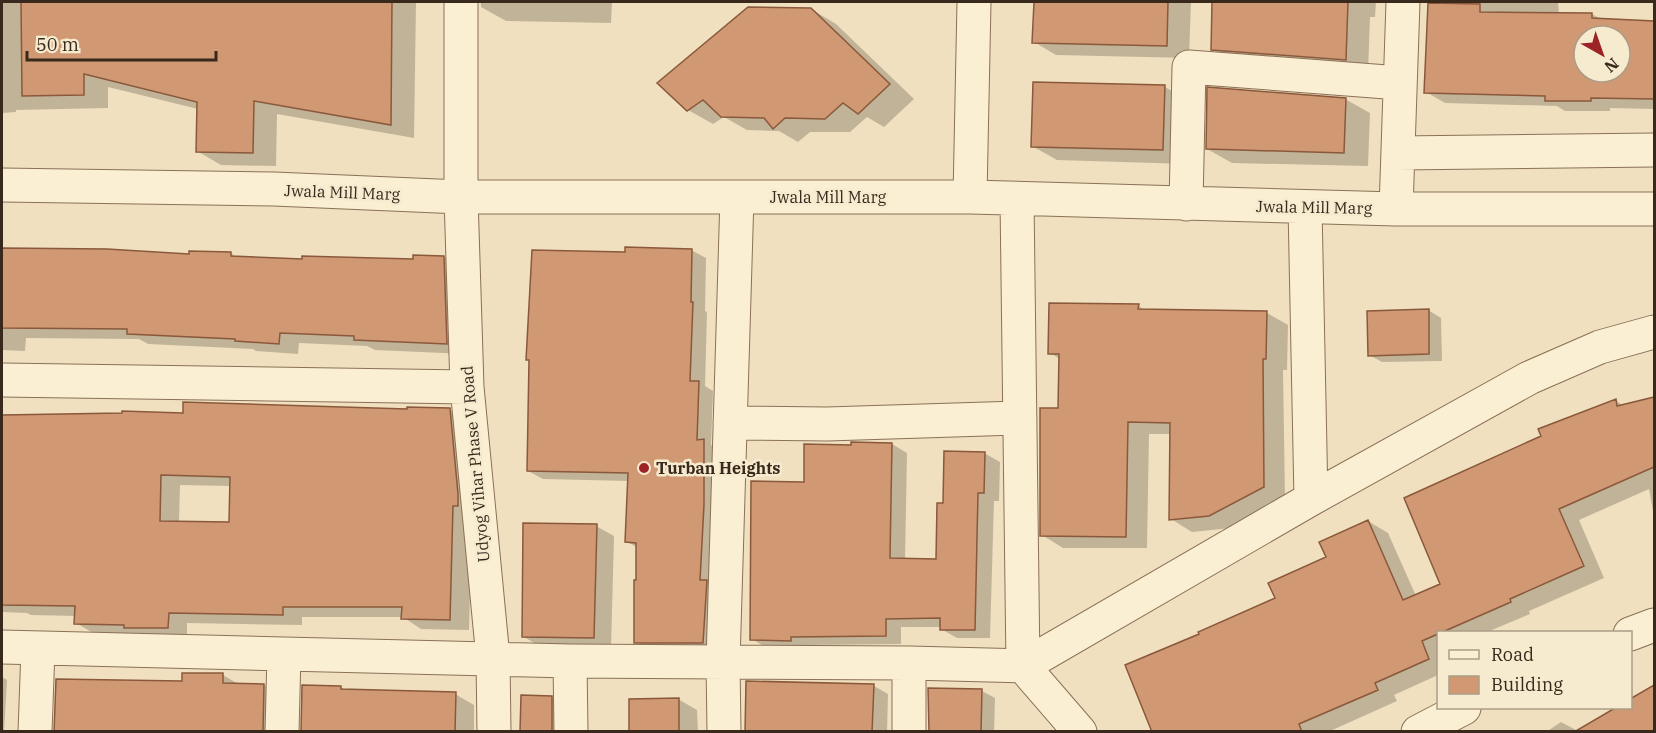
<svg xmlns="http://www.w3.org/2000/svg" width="1656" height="733" font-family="'IBM Plex Serif',serif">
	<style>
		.shadow { fill: #0003; fill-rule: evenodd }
		.building { fill: #d09873; stroke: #8a593b; stroke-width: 1.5; fill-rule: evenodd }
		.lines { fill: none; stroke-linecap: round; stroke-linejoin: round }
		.minor-casing { stroke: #8a7157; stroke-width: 35 }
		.minor { stroke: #faeed3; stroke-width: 33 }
		.poi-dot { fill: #9c2427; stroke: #f7ebcf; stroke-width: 2 }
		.labels { text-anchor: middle; stroke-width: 5; stroke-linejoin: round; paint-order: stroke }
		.street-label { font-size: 16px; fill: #38291c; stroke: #f7ebcf }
		.poi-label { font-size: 16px; font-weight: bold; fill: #38291c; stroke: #f7ebcf; text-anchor: start }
	</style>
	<rect width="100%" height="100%" fill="#f0e0bf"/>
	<!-- shadow -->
	<path class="shadow" d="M2 2H416L414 138 277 114 276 166 221 165 197 151 198 109 108 87V108L16 110V112L2 113Z
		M481 2H612L611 23 506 21 481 7Z
		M1035 2H1191L1189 58 1056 55 1034 42Z
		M1213 2H1376L1375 17H1370L1368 72 1235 62 1212 49Z
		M1429 2H1558L1559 14H1592L1602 20 1654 22V109L1610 108V111H1565L1557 106 1445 103 1426 92ZM1584 36H1620V72H1584Z
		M811 9 836 24 914 99 884 127 867 117 850 132H810L798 142 779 131 747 130 724 117 713 124 688 110 659 83Z
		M1165 87 1189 101 1187 164 1057 160 1032 146Z
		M1345 99 1370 113 1368 166 1232 163 1207 149Z
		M2 249 107 251 191 255V253H231L238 258 304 261 414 260 444 257 463 268 466 354 375 350 367 346 299 343 298 354 256 351 253 349 148 344 139 339 26 338 25 351 2 350Z
		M691 250 706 258 705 311 707 312 705 386 713 391 711 445 718 449 717 651 650 650 636 642 638 548 626 541 629 481 543 479 528 471 626 254Z
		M1138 306 1146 310 1267 313 1288 325 1287 370H1283L1285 499 1231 528 1192 532 1171 519 1172 434H1149L1147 548H1063L1042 535 1059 410 1060 359 1050 353Z
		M1428 310 1441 318 1442 361 1382 362 1369 355Z
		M1654 399V517L1649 489 1579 520 1604 578 1529 611 1530 614 1487 632H1438V675L1394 695 1397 701 1328 732H1154L1201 635 1277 598 1328 558 1368 521 1388 533 1416 596 1442 585 1543 436 1616 401 1624 406Z
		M450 410 469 421 472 516 469 630 421 629 403 617H302V625L187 623V638L95 634 76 623V616L31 615 27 613 2 612V417ZM180 485 231 486V524L179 522Z
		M892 444 907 453 905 560 937 561 944 505 984 453 1000 462 999 501H994L990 638H957L941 629 942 627H901V644L806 645V649L767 648 752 639 805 483 852 447Z
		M596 526 614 536 611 648 541 647 524 637Z
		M223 675 240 685H264L283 696 282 732H55L183 683Z
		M2 677 7 680 4 732H2Z
		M874 686 888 694 887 732H746Z
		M341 687 347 691 455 694 474 705V732H302Z
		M1650 689 1654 691V732H1546L1561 722 1578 731 1618 708H1630Z
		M982 691 995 698 994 732H930Z
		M551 697 571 708V732H521Z
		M678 699 697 710 698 732H631Z"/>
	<!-- building -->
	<path class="building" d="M21 2H392L391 125 254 101 253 153 196 152 197 102 84 74V95L22 96Z
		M1034 2H1168L1167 46 1032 43Z
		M1212 2H1348L1346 60 1211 50Z
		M1428 3 1480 4V12L1592 13V18L1654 21V99L1591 98V101H1545V96L1424 93ZM1584 36H1620V72H1584Z
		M748 7 811 8 890 84 858 114 843 103 825 119 785 118 773 129 764 118 721 117 703 100 687 111 657 83Z
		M1033 82 1165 85 1163 150 1031 147Z
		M1207 87 1346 98 1344 153 1206 149Z
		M625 247 692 249 691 302H693L690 381H699L697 440 704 439V505L700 580H707L703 643H634V580H636V543L625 542 628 473 527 471 529 360H526L532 250 625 252Z
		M2 248 107 249 189 254V251L231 252V256L302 259V256L413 259V255L444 256 447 344 354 340V336L280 333 279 344 235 341V339L127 334V329L2 328Z
		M1049 303 1139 304 1138 309 1267 311 1266 359H1263L1264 487 1209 516 1169 520 1170 423 1128 422 1126 537 1040 536V408H1058L1059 354H1048Z
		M1429 309V354L1368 356 1367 311Z
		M1654 397V467L1559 509 1584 566 1510 599 1511 602 1422 641 1429 659 1375 683 1378 690 1299 724 1302 732H1152L1125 665 1199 634 1198 632 1275 598 1268 583 1326 557 1319 542 1368 520 1403 600 1440 584 1404 498 1541 436 1538 429 1616 399 1617 406Z
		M183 402 407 409V407L450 408 458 494V506H453L450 620 401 619 402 607H283V615L169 613 168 628H124V625L74 624 75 606 2 605V415L122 413V411L183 413ZM161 475 230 477 229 522 160 521Z
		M851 442 892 443 890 558 936 559 937 503H943L944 451 985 452 984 493H978L975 630H940V618L886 619V636L791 637V641L750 640 751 481 804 482V444L851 445Z
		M523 523 597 524 594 638 522 637Z
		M182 673H223V683L264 684 263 732H54L56 679 182 681Z
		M746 681 874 684 872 732H745Z
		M302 685 341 686V689L456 692 455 732H301Z
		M1654 685V732H1574L1615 708H1630V699Z
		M928 688 982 689 981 732H929Z
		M521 695 552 696V732H520Z
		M679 698V732H629V699Z"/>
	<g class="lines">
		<defs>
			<path id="minor" d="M461 2V197L467 387 493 658 494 732
				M1398 153 1654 150
				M2 185 274 189 461 197H970L1396 209H1654
				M970 197 974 2
				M1017 199 1023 666 1080 732
				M1186 204 1189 67 1400 83
				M1305 207 1311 499
				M1396 209 1403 2
				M2 380 467 387
				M730 423 827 424 1020 418
				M1630 634 1654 625
				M2 647 570 661 909 663 1023 666 1311 499 1529 378 1600 347 1654 332
				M570 661 571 732
				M35 732 38 649
				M282 732 284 654
				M724 732 723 662 737 197
				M909 732V663
				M1418 732 1464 708"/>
		</defs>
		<!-- minor casing -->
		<use href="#minor" class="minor-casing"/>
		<!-- minor -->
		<use href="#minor" class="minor"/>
	</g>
	<!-- markers -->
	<circle class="poi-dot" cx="644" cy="468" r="6"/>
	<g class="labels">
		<!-- street labels -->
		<g class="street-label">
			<text transform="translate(342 192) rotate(2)" y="6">Jwala Mill Marg</text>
			<text x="828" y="203">Jwala Mill Marg</text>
			<text transform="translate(1314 207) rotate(1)" y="6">Jwala Mill Marg</text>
			<text transform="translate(475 464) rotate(-95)" y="6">Udyog Vihar Phase V Road</text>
		</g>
		<!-- poi labels -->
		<g class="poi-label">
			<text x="656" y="474">Turban Heights</text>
		</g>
	</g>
	<!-- border -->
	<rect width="1656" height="733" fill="none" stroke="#38291c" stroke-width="6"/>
	<!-- legend -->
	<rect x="1437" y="631" width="195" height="78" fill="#f7ebcf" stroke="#ab9d87" stroke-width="1.5"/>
	<rect x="1449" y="650" width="30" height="9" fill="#faeed3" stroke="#ab9d87" stroke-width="1.5"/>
	<text x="1491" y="661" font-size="18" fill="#38291c">Road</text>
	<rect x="1449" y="676" width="30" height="18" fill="#d09873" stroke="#ab9d87" stroke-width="1.5"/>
	<text x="1491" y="691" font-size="18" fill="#38291c">Building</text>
	<!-- north arrow -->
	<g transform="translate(1602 54) rotate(140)"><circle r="28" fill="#f7ebcf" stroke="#ab9d87" stroke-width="1.5"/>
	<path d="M0-4.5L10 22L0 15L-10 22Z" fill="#9c2427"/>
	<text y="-9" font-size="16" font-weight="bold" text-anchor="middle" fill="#38291c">N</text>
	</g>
	<!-- scale -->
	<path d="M27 51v9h189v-9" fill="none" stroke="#38291c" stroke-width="3"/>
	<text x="36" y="51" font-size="18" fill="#38291c" stroke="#f7ebcf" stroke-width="4.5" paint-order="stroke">50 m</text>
</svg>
